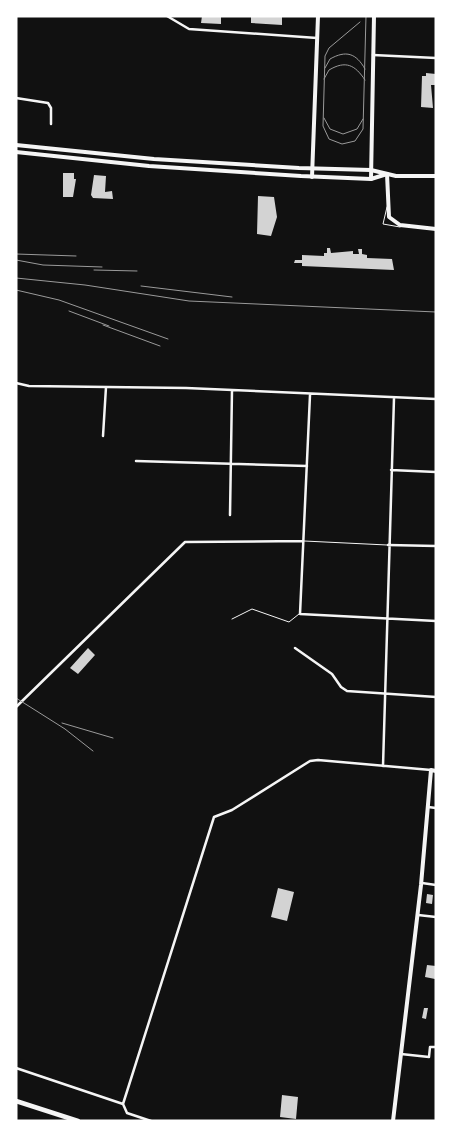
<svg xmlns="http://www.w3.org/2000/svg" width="452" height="1137" font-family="Raleway,sans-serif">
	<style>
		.building { fill: #d3d3d3 }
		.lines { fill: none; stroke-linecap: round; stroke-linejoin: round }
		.service { stroke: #f5f5f5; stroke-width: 1 }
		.minor { stroke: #f5f5f5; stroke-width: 2.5 }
		.tertiary { stroke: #f5f5f5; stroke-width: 4 }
		.secondary { stroke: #f5f5f5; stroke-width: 4 }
		.trunk { stroke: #f5f5f5; stroke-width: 4.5 }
		.tram { stroke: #9a9a9a; stroke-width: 1 }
		.rail { stroke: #9a9a9a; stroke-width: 1 }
	</style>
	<rect width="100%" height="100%" fill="#111"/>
	<!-- building -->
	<path class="building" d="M202 16H221V24L201 23Z
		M251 16H282V25L251 23Z
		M426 73 436 74V85H431L433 108 421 107 422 76H426Z
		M63 173H74V179H76L73 197H63Z
		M94 175 106 176 105 192 112 191 113 199 93 198 91 195Z
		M258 196 274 197 277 217 271 236 257 234Z
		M327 248H330L331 253 353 251V254H359L358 249H362V254L367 255V258L392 259 394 270 302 266V263H294L295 260H302V255L324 256V253H327Z
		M88 648 95 655 78 674 70 668Z
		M278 888 294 892 287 921 271 917Z
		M427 894 433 895 432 904 426 903Z
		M427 965 436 966 435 979 425 977Z
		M424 1008H428L426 1019 422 1018Z
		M282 1095 298 1097 296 1119 280 1117Z"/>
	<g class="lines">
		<!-- service -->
		<path class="service" d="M387 207 383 224 400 227
			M304 541 387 545
			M232 619 252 609 289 622 299 614"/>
		<!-- minor -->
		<path class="minor" d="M167 16 189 29 317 38
			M373 55 436 58
			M16 98 48 103 51 108V124
			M16 383 29 386 186 388 436 399
			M310 395 300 614 436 621
			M103 436 106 387
			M136 461 307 466
			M391 470 436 472
			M230 515 232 390
			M388 545 436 546
			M295 648 332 674 341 687 347 691 436 697
			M16 707 185 542 303 541
			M383 766 394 398
			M428 807 436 808
			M422 883 436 885
			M418 915 436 917
			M401 1054 429 1057 430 1047H436
			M16 1068 123 1104
			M123 1104 214 817 232 810 310 761 318 760 431 770
			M123 1104 127 1113 151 1121"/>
		<!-- tertiary -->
		<path class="tertiary" d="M387 174 389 217 400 225 436 229
			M312 177 318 16
			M371 179 374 16
			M393 1121 421 885 431 770 436 771"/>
		<!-- secondary -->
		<path class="secondary" d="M16 145 154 159 299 168 371 170 396 176H436
			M16 152 149 166 301 176 371 179 387 174"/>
		<!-- trunk -->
		<path class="trunk" d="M16 1101 78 1121"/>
		<!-- tram -->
		<path class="tram" d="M360 22 329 48 325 56 323 126 329 139 342 144 355 141 363 129 366 16
			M325 68 330 59C346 50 356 53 365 69
			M324 79 329 70C346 60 355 65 365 80
			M324 118 330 129 343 134 357 129 363 119"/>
		<!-- rail -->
		<path class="rail" d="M16 254 76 256
			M16 260 43 265 102 267
			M94 270 137 271
			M16 278 85 285 189 301 436 312
			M141 286 232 297
			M16 290 59 300 168 339
			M69 311 109 326
			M103 325 160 346
			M16 698 65 729 93 751
			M62 723 113 738"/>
	</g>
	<!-- border -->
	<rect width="452" height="1137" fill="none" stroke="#ffffff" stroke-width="35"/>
</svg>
